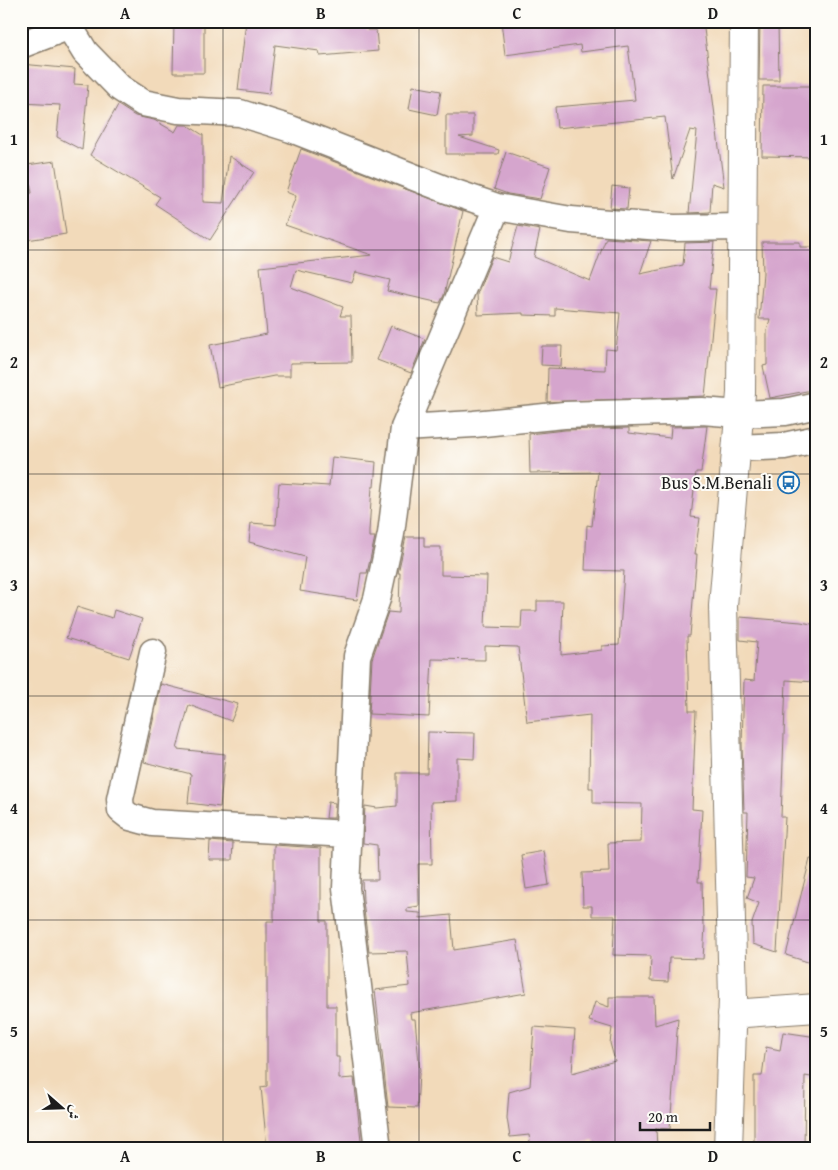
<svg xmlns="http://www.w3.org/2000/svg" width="838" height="1170" font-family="'Gentium Book Plus',Amiri,serif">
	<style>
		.building { fill: #d5a5cd }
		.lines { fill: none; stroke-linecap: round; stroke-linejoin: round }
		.minor-casing { stroke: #877b6b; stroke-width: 29 }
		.secondary-casing { stroke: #877b6b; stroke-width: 30 }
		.minor { stroke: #fff; stroke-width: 26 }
		.secondary { stroke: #fff; stroke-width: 28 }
		.grid { fill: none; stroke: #1c1c1c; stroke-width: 1; stroke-opacity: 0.55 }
		.labels { text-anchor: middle; stroke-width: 4; stroke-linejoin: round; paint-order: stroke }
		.poi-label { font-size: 18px; fill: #1c1c1c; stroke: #fdfcf7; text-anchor: end }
		.neatline { fill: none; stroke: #1c1c1c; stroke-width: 2 }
		.grid-label { font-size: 16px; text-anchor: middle; font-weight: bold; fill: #1c1c1c }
	</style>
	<rect width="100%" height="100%" fill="#fdfcf7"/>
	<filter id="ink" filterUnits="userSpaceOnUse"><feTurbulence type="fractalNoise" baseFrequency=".02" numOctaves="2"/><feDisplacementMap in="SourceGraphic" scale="10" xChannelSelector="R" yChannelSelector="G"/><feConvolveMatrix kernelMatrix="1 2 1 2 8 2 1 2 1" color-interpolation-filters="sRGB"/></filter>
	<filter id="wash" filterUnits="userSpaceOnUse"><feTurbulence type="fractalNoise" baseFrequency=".0096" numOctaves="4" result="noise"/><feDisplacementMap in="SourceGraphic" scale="20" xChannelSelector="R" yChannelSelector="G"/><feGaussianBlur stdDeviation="1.12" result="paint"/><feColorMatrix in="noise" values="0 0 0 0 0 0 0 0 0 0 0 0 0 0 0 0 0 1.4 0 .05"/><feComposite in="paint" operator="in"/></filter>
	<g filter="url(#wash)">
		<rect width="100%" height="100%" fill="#f2daba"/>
		<g id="blocks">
			<!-- building -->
			<path class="building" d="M174 21H204V73H173Z
				M246 21H280L317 26V21H367V30H376L378 51 320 56 319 51 275 45 269 94 238 90Z
				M501 21H703L724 187 712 183 710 212 689 213 697 131 690 130 673 179 665 117 557 128 555 107 635 100 628 46 581 52 580 45 505 55Z
				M760 21H778L779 80H759Z
				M21 64 75 69 74 84 88 85 82 150 57 137 60 105 21 103Z
				M413 86 441 91 437 115 409 109Z
				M763 86H817V157L762 156Z
				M118 105 135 116 154 120 175 132 179 125H187L203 135V202L223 203 229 156 254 172 210 240 155 204 160 197 90 155Z
				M446 115H473V136L459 137 499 150 498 154H446Z
				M301 149 463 211 444 295 440 303 387 291 390 280 356 272 352 283 296 270 291 287 343 307 340 316H351L352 362 290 363V376H274L218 387 210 345 267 334 260 267 372 255 285 225 296 196 286 192Z
				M506 152 550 167 540 199 508 194 494 189Z
				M55 161 66 234 27 240 21 201V195L32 193 27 165Z
				M612 186 629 188 627 209 610 208Z
				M518 226 540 230 534 257 590 281 606 238 651 241 640 274 683 265 685 243 714 242 709 289H716L705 396 547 402 548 368 605 370 606 349 616 350 620 313 555 308V316L523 315V313L478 315 477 294 492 257 508 262Z
				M762 242H800V247H817V389L770 398 763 366 767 365V331L770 319H759L763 273Z
				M391 326 425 339 411 373 377 360Z
				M542 346H562L561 366 541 365Z
				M707 426 701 472H696L691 517 700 518 695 554H697L690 636H687L689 711H696L692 809 702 810 698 882H702L703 926H705L703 959 669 958 668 982 650 981 651 956 613 955 615 916H592V906H583L582 873 609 872 608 843 641 842 642 804 593 803V788H589L590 715 527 722 518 647 485 646V660L432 659 429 717 369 714 372 659 388 612 399 613 400 573H398L406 537H424V547H441V575L487 576 485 627 521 628 522 611H537V601H563L561 655 602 650V646L619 645 624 571 585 570 587 525 592 526 598 472 530 473 529 434 565 430 629 428V433L670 438 671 427Z
				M332 457 376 462 374 487H372L369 531V537H375L367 573H361L357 600 300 591 305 557 249 542 251 523 276 525 279 483 329 486Z
				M77 607 112 618 114 610 142 619 129 658 66 638Z
				M740 617 801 622 817 625 814 682 786 680 781 817H785L777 952 753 944 752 923 759 903 747 898 754 878 746 877 748 812H744L742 744 744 680 754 681 757 642 740 640Z
				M161 684 238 704 231 721 189 705 177 749 225 754 220 807 188 803 191 774 144 762Z
				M428 732 475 733 474 759 457 758V801L431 802 432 864H418L419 906 407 908V912L420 913V918L451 915 454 950 517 940 526 993 410 1013 411 1019H415L420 1072 419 1073 417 1108 388 1107 375 990 410 986 407 951 369 952 363 901 362 880H378L377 845 363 843 365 806 377 808 397 806V773H427Z
				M328 802 335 803 334 818H326Z
				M210 841 233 843 232 860H209Z
				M274 845 321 848V921H327V1006H336V1057H339V1079L354 1078 362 1149H267L261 1087 267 1086V921H274Z
				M544 851 549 885 526 889 521 855Z
				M810 859 817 860V965L786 955Z
				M609 997H654L655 1025 678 1018 670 1129 656 1128 657 1149H595L594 1141 531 1149 529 1135 510 1137 507 1118 509 1092 530 1086 534 1027 575 1030 572 1073 615 1061 610 1043 612 1028 589 1021 595 1002 609 1007Z
				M783 1032 817 1037V1078L805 1076 804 1149H754V1076H762L766 1047 780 1050Z"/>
		</g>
	</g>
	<g filter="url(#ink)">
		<use href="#blocks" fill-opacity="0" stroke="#877b6b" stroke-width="1"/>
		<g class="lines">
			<defs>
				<path id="minor" d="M66 21 85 52 120 88 143 103 178 110 240 113 291 129 447 190 497 207
					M21 45 70 26
					M404 428 474 424 564 415 702 411 739 414 785 412 817 405
					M737 448 784 446 817 439
					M153 652 120 799 121 810 130 817 152 823 348 834
					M378 1149 346 888 357 656 377 599 391 534 404 428 497 207 571 220 674 228 742 227"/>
				<path id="secondary" d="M732 1014 817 1008
					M728 1149 733 998 723 606 741 393 744 21"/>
			</defs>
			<!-- minor casing -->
			<use href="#minor" class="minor-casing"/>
			<!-- secondary casing -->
			<use href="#secondary" class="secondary-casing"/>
			<!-- minor -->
			<use href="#minor" class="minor"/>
			<!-- secondary -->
			<use href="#secondary" class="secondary"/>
		</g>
	</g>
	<!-- grid -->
	<path class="grid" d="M223 21V1149M419 21V1149M615 21V1149M21 250H817M21 474H817M21 696H817M21 920H817"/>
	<!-- icons -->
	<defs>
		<symbol id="bus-ring" viewBox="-11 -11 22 22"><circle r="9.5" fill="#fdfcf7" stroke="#1f6fb2" stroke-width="1.5"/><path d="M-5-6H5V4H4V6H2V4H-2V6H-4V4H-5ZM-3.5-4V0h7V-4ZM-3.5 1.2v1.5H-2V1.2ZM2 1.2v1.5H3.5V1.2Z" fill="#1f6fb2"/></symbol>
	</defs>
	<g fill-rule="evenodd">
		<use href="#bus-ring" x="776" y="470" width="25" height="25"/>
	</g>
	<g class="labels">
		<!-- poi labels -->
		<g class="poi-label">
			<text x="772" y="489">Bus S.M.Benali</text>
		</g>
	</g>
	<!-- margin -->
	<rect width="838" height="1170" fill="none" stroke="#fdfcf7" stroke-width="55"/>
	<!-- north arrow -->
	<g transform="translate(62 1108) rotate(110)" stroke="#fdfcf7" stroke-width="4" paint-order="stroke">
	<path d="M0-4L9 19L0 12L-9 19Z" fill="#1c1c1c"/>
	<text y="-8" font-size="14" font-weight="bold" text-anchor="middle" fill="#1c1c1c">ش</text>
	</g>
	<!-- scale -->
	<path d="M640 1122v8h70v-8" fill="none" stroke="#1c1c1c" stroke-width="2.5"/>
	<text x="648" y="1122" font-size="15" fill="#1c1c1c" stroke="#fdfcf7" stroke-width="4" paint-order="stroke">20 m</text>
	<rect x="28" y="28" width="782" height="1114" class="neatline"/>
	<g class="grid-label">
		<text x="125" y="19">A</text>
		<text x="321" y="19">B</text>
		<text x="517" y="19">C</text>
		<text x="713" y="19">D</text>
		<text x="14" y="145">1</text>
		<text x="824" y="145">1</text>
		<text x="14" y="368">2</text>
		<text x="824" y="368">2</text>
		<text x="14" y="591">3</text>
		<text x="824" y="591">3</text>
		<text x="14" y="814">4</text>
		<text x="824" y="814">4</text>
		<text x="14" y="1037">5</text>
		<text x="824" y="1037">5</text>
		<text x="125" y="1162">A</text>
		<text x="321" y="1162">B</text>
		<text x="517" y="1162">C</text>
		<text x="713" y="1162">D</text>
	</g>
</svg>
